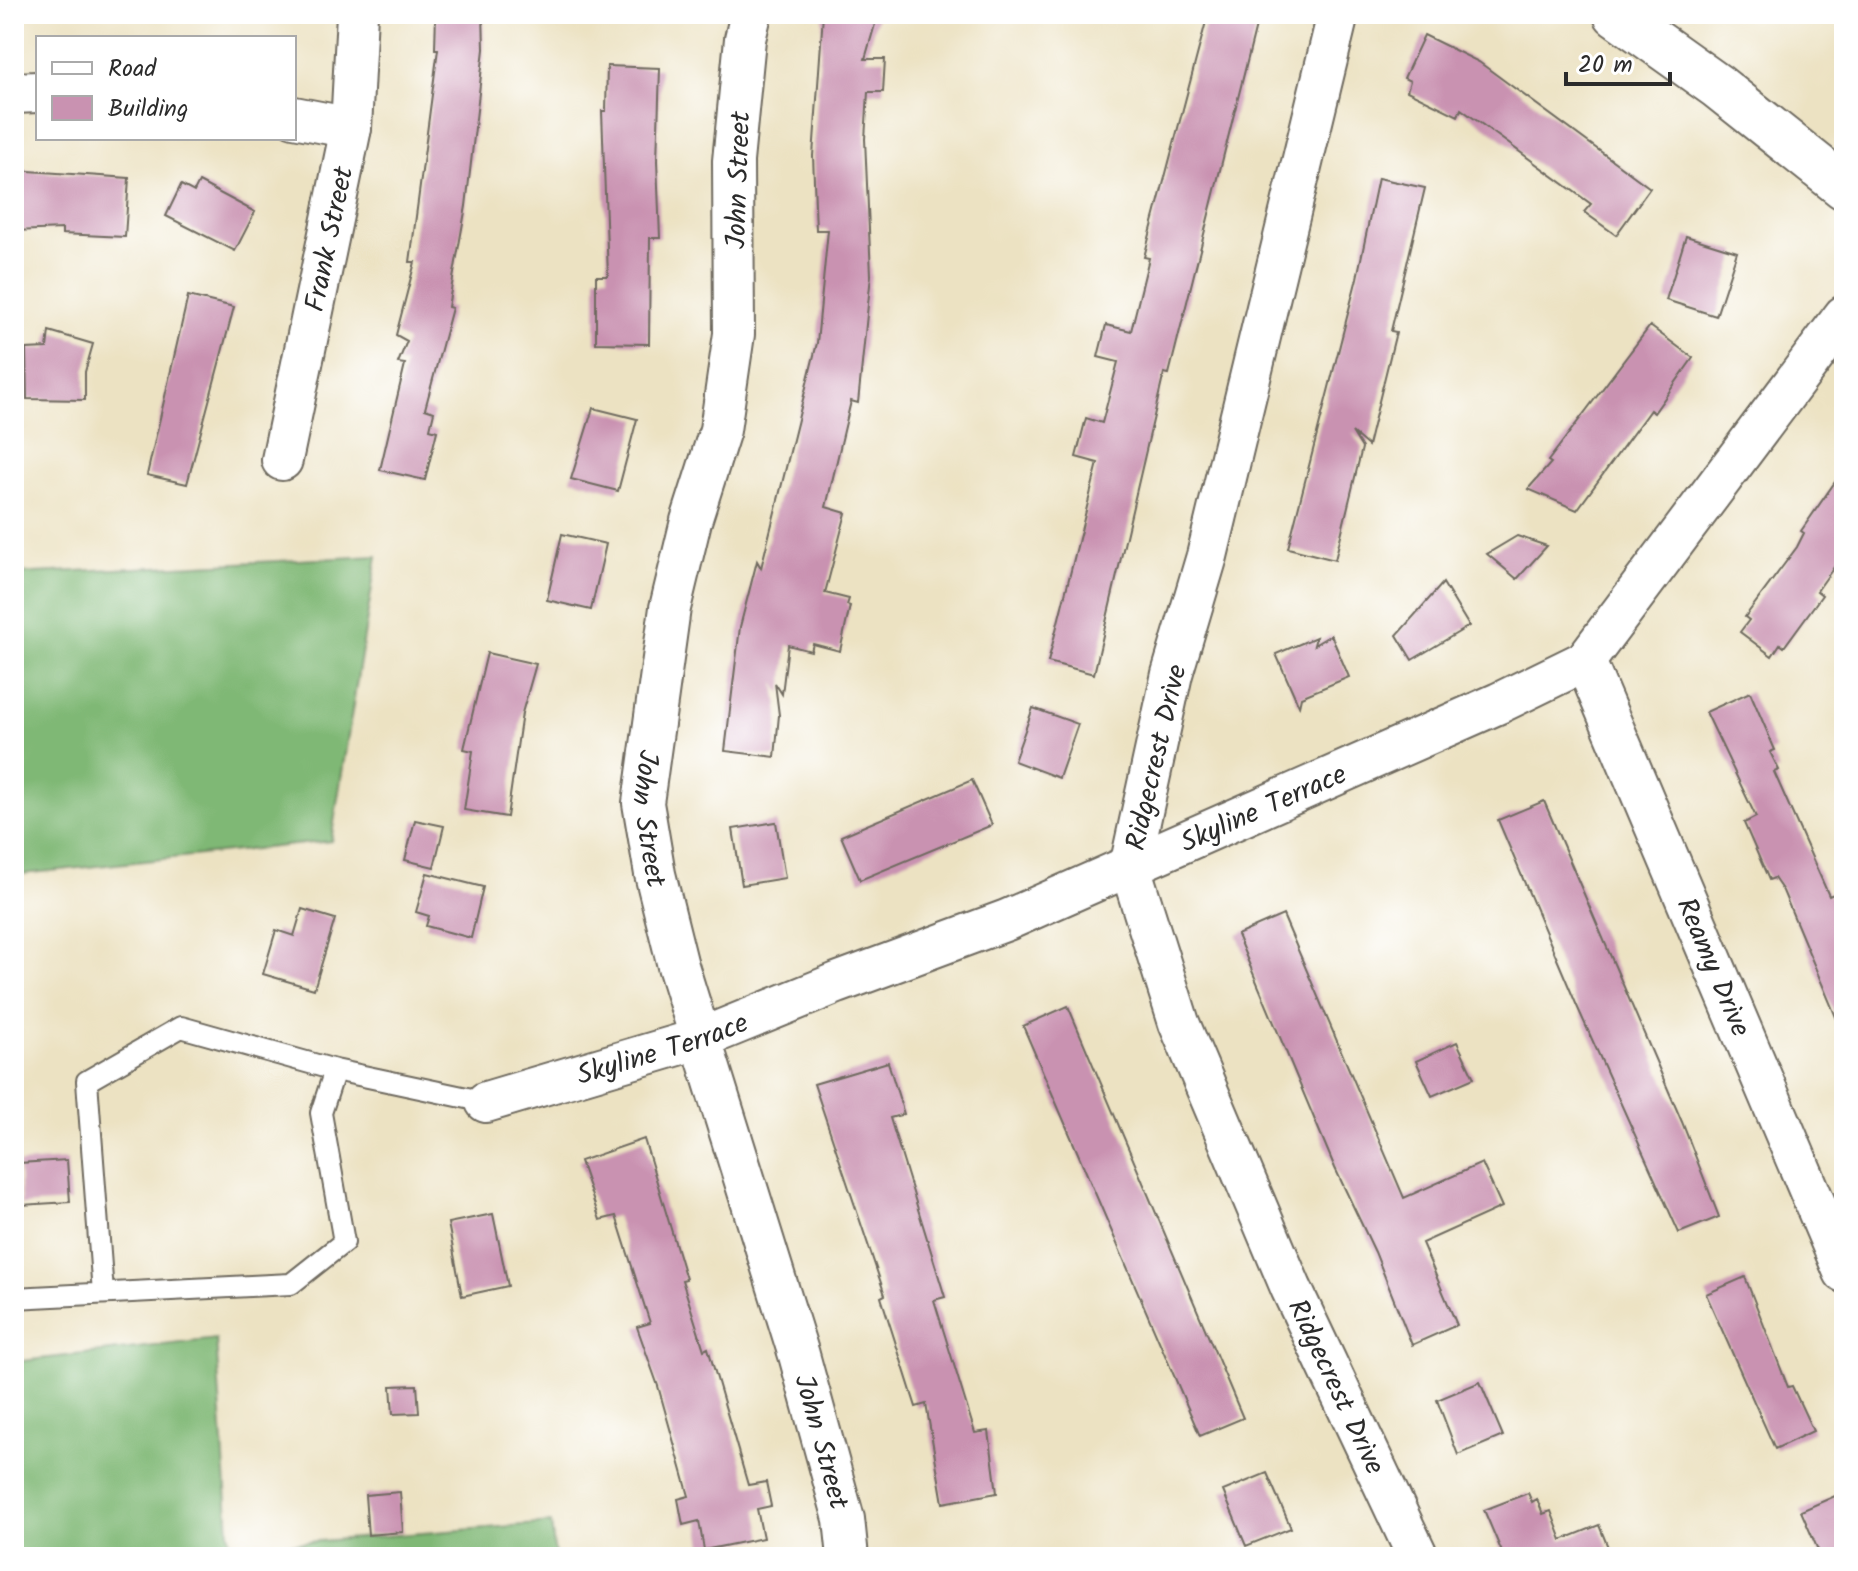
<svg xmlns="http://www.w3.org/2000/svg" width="1858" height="1571" font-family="Kalam,sans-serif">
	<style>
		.forest { fill: #7fb874; stroke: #557250; stroke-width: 2 }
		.building { fill: #c992b1 }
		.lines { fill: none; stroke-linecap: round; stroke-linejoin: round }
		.service-casing { stroke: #6f6b60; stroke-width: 24 }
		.minor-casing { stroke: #6f6b60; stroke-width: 44 }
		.secondary-casing { stroke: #6f6b60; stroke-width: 48 }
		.service { stroke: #fff; stroke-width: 20 }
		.minor { stroke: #fff; stroke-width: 40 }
		.secondary { stroke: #fff; stroke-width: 44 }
		.labels { text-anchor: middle; stroke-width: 7; stroke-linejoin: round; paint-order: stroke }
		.street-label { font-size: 28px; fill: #2b2b2b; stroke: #fff }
	</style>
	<rect width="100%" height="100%" fill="#fff"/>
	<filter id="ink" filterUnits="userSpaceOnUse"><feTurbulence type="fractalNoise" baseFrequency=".0125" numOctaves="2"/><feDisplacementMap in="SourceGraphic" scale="16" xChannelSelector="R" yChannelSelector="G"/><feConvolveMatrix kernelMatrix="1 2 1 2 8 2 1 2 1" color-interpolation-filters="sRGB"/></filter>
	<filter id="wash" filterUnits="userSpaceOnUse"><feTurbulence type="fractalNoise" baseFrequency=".006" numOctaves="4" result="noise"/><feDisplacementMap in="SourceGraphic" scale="32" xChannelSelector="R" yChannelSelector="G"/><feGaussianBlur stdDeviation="1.8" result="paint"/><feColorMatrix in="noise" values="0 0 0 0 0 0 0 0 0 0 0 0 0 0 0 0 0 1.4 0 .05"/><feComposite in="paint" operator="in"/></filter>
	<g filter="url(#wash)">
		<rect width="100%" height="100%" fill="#ece2c2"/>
		<!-- forest -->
		<path class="forest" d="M377 556 331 841 14 875V574Z
			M216 1339 230 1548 551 1523 555 1557H14V1362Z"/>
		<g id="blocks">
			<!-- building -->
			<path class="building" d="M436 14H483L484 49 466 206 448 307 452 308 425 409 434 412 430 429 437 431 425 480 380 470 405 364 398 363 407 341 396 335 415 262H410L438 49H435Z
				M823 14H878L865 59H885L883 92H868L865 139 871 275 858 403 851 401 826 507 846 513 825 593 849 599 847 605 850 606 840 651 813 644 811 651 788 645 782 694 775 683 779 715 775 757 725 751 740 627 757 561 761 568 817 343 828 230H816L813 156Z
				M1208 14H1259L1169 374 1164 373 1094 674 1048 662 1098 463 1076 457 1086 418 1102 423 1118 362 1098 357 1106 325 1131 331 1149 258 1144 257Z
				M1424 35 1479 62 1650 188 1616 235 1584 212 1591 204 1461 109 1458 116 1407 91 1410 81 1404 78Z
				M607 66 660 68 657 161 660 238H650L649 344 596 343V276H608L602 111H606Z
				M14 170 129 178 125 237 62 234V229L14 231Z
				M1378 178 1425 188 1391 331 1396 332 1368 446 1352 432 1362 448 1335 560 1288 548 1357 278Z
				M199 182 255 212 235 251 166 216 181 185 194 192Z
				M1686 236 1737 252 1716 316 1666 300Z
				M188 296 234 307 187 484 147 475Z
				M1650 326 1693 358 1654 413 1650 410 1577 510 1528 489 1551 463 1548 461Z
				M49 331 93 344 85 372V400L27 399 26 349 47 348Z
				M593 408 637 419 618 491 571 479Z
				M1844 469V553L1817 591 1822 595 1784 647 1780 644 1772 656 1740 632 1749 620 1745 617 1797 547 1804 533 1801 531Z
				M562 534 606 544 591 610 547 600Z
				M1517 536 1547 546 1517 579 1487 554Z
				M1443 583 1469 626 1412 660 1397 635Z
				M1331 635 1349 677 1301 697 1299 706 1276 654 1316 637 1314 645Z
				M487 653 536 664 522 713 507 817 464 810 473 751 464 749Z
				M1750 692 1775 750 1770 752 1779 770 1774 772 1829 896 1836 893 1844 913V1036L1783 891 1774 878 1769 880 1744 823 1756 817 1706 712Z
				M1033 708 1078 724 1059 778 1014 761Z
				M972 780 992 825 860 880 841 836Z
				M1544 801 1682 1122 1719 1217 1679 1233 1577 1006 1498 820Z
				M415 820 444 826 434 867 405 860Z
				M776 822 785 878 742 885 733 829Z
				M427 873 483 887 471 938 426 926 429 916 416 912Z
				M302 909 335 919 314 989 263 974 276 930 294 936Z
				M1283 915 1404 1198 1482 1163 1502 1207 1422 1243 1457 1325 1412 1345 1375 1252 1335 1168 1237 935Z
				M1068 1006 1243 1418 1200 1436 1023 1026Z
				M1457 1042 1474 1078 1432 1096 1416 1061Z
				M888 1062 904 1114 890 1118 945 1297 934 1300 975 1433 989 1431 997 1493 943 1503 926 1404 916 1407 881 1297 885 1295 814 1084Z
				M644 1139 686 1279 682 1280 704 1350 708 1348 748 1485 766 1482 771 1506 757 1509 763 1538 704 1550 699 1521 683 1525 678 1499 689 1496 658 1386 637 1327 650 1323 616 1216 600 1220 580 1161Z
				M67 1160 70 1202 21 1205 19 1163Z
				M493 1214 508 1286 462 1296 448 1223Z
				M1745 1277 1788 1387 1792 1386 1813 1431 1775 1449 1706 1294Z
				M1480 1382 1503 1436 1458 1455 1437 1400Z
				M417 1385 419 1413 393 1414 391 1386Z
				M1267 1473 1291 1528 1246 1546 1223 1491Z
				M400 1492 403 1532 368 1535 365 1495Z
				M1844 1492V1557H1821L1801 1511Z
				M1528 1493 1532 1502 1537 1499 1543 1514 1551 1511 1562 1540 1599 1525 1612 1557H1504L1484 1510Z"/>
		</g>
	</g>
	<g filter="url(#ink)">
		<use href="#blocks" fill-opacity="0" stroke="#6f6b60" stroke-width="2"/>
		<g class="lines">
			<defs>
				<path id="service" d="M103 1293 87 1081 181 1027 335 1070 486 1102
					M14 1298 291 1284 344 1242 321 1113 335 1070"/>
				<g id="minor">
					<path id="s1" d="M751 14 745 39 733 161 734 334 720 430 691 521 670 608 643 803 655 874 678 966 799 1355 844 1519 848 1557"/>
					<path id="s2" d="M1338 14 1207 556 1172 674 1130 867 1179 1023 1291 1288 1418 1557"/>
					<path d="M14 93 38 92"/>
					<path d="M294 117 351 128"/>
					<path id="s3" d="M282 460 351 128 357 14"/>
					<path id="s4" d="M1585 661 1844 1272"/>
					<path id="s5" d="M486 1102 702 1038 837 983 1007 920 1499 703 1585 661 1844 316"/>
				</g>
				<path id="secondary" d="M1616 14 1717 86 1844 187"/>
			</defs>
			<!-- service casing -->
			<use href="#service" class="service-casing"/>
			<!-- minor casing -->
			<use href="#minor" class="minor-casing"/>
			<!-- secondary casing -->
			<use href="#secondary" class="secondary-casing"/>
			<!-- service -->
			<use href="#service" class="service"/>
			<!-- minor -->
			<use href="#minor" class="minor"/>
			<!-- secondary -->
			<use href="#secondary" class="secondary"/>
		</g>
	</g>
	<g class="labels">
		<!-- street labels -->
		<g class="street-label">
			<text transform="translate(737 180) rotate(-88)" y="10">John Street</text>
			<text dy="10" stroke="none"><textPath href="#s3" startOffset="226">Frank Street</textPath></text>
			<text transform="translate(1155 757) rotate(-77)" y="10">Ridgecrest Drive</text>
			<text dy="10" stroke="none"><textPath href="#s5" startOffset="832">Skyline Terrace</textPath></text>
			<text dy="10" stroke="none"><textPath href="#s1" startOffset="816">John Street</textPath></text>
			<text dy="10" stroke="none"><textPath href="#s4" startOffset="332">Reamy Drive</textPath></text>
			<text dy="10" stroke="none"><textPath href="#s5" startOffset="184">Skyline Terrace</textPath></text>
			<text dy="10" stroke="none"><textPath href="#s2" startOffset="1438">Ridgecrest Drive</textPath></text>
			<text dy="10" stroke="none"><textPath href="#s1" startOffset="1464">John Street</textPath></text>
		</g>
	</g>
	<!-- margin -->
	<rect width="1858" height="1571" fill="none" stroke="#fff" stroke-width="48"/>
	<!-- legend -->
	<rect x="36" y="36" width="260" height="104" fill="#ffffff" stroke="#aaaaaa" stroke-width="2"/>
	<rect x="52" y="62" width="40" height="12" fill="#ffffff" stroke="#aaaaaa" stroke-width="2"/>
	<text x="108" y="76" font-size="24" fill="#2b2b2b">Road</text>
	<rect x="52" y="96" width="40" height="24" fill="#c992b1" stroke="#aaaaaa" stroke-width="2"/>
	<text x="108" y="116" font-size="24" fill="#2b2b2b">Building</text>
	<!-- scale -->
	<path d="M1566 72v12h104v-12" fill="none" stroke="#2b2b2b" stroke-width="4"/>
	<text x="1578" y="72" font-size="24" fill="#2b2b2b" stroke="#ffffff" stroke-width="6" paint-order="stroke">20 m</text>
</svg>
